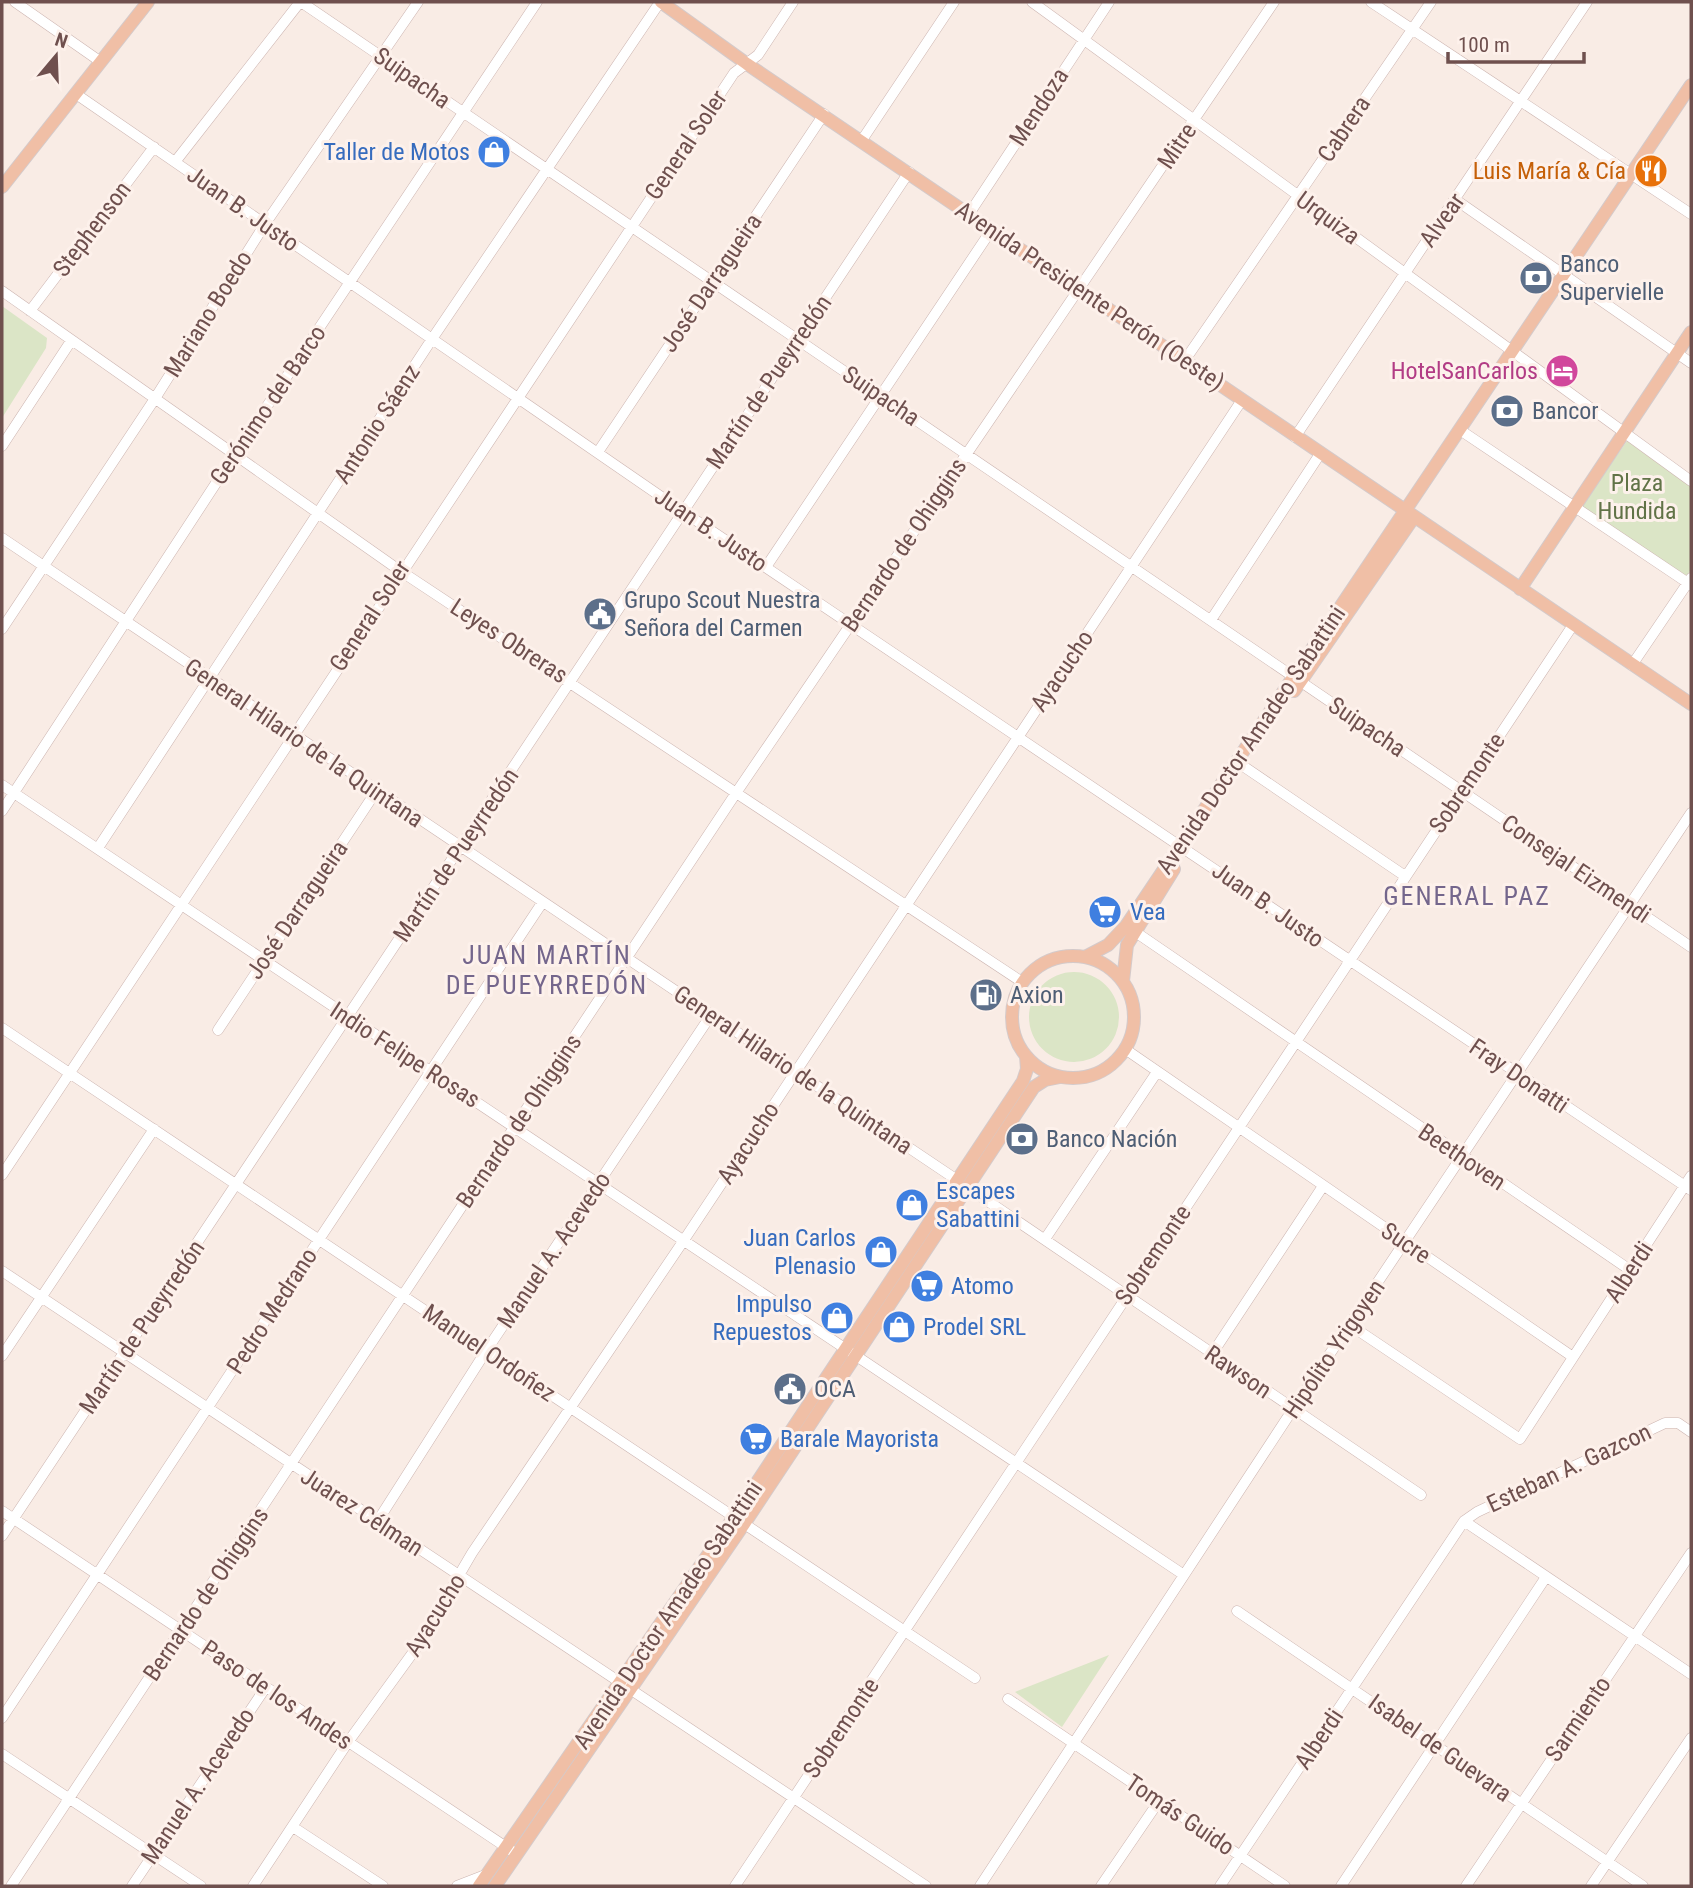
<svg xmlns="http://www.w3.org/2000/svg" width="1693" height="1888" font-family="'Roboto Condensed',sans-serif">
	<style>
		.green { fill: #dbe5c6 }
		.lines { fill: none; stroke-linecap: round; stroke-linejoin: round }
		.minor-casing { stroke: #ccb4b0; stroke-width: 11 }
		.major-casing { stroke: #d4caca; stroke-width: 14 }
		.minor { stroke: #fff; stroke-width: 10 }
		.major { stroke: #f0bfa6; stroke-width: 12 }
		.labels { text-anchor: middle; stroke-width: 6; stroke-linejoin: round; paint-order: stroke }
		.street-label { font-size: 24px; fill: #6f504e; stroke: #fdf1eb }
		.shop-label { font-size: 24px; fill: #366cbe; stroke: #fdf1eb; text-anchor: start }
		.food-label { font-size: 24px; fill: #c56008; stroke: #fdf1eb; text-anchor: end }
		.service-label { font-size: 24px; fill: #4e5e75; stroke: #fdf1eb; text-anchor: start }
		.hotel-label { font-size: 24px; fill: #b23c85; stroke: #fdf1eb; text-anchor: end }
		.park-label { font-size: 24px; fill: #617347; stroke: #fdf1eb }
		.neighbourhood-label { font-size: 26px; letter-spacing: 2px; fill: #74668c; stroke: #fdf1eb }
	</style>
	<rect width="100%" height="100%" fill="#f9ece5"/>
	<!-- green -->
	<path class="green" d="M2 306 47 338 46 348 2 418Z
		M1627 441 1691 487V569L1687 576 1581 507Z
		M1029 1017a45 45 0 1 1 90 0a45 45 0 1 1-90 0Z
		M1109 1655 1062 1727 1015 1692Z"/>
	<g class="lines">
		<defs>
			<path id="minor" d="M15 2 101 62
				M301 2 1691 947
				M1032 2 1691 481
				M1371 2 1691 214
				M76 94 682 511 1691 1190
				M862 140 954 2
				M175 162 300 2
				M1456 200 1691 363
				M969 214 1109 2
				M2 291 399 570 1022 982
				M30 311 154 147
				M1185 360 1431 2
				M1460 430 1691 585
				M1295 437 1587 2
				M2 446 71 341
				M598 452 824 114
				M2 538 957 1180
				M766 567 992 229
				M1211 620 1320 454
				M2 629 154 400 265 224 418 2
				M1632 665 1691 578
				M1243 766 1405 876
				M2 785 1184 1575
				M2 811 235 454 537 2
				M98 848 432 339 660 2
				M1134 931 1630 1270
				M2 1028 975 1678
				M218 1030 377 790
				M1125 1049 1573 1357
				M2 1175C244 807 487 439 734 73L758 55 793 2
				M967 1187 1421 1495
				M1045 1239 1157 1072
				M2 1271 926 1886
				M1350 1325 1520 1439 1691 1176
				M1212 1354 1323 1186
				M2 1356 154 1129
				M2 1511 512 1851
				M1464 1521 1691 1674
				M377 1522 486 1351 711 1015
				M2 1536 909 172
				M1237 1611 1643 1886
				M1008 1699 1285 1886
				M2 1718 542 903
				M2 1754 201 1886
				M293 1827 383 1886
				M11 1886 736 793 1274 2
				M132 1886 266 1687
				M253 1886 348 1742 417 1647 472 1553 684 1240 1242 400
				M457 1886 488 1874
				M735 1886 1573 625
				M980 1886 1293 1409 1691 813
				M1101 1886 1159 1801
				M1220 1886 1464 1521 1477 1512 1665 1423H1678L1691 1432
				M1341 1886 1546 1577
				M1466 1886 1691 1553
				M1591 1886 1691 1738"/>
			<path id="major" d="M661 2 747 64 1691 704
				M2 187 148 2
				M1520 589 1691 332
				M1294 691 1414 517
				M1012 1017a61 61 0 1 1 122 0a61 61 0 1 1-122 0Z
				M1085 957 1108 945 1126 926 1691 85
				M1123 981 1127 945 1174 869
				M479 1886 734 1517 1023 1081 1027 1069 1026 1056
				M495 1886 744 1524 1034 1087 1045 1080 1060 1077"/>
		</defs>
		<!-- minor casing -->
		<use href="#minor" class="minor-casing"/>
		<!-- major casing -->
		<use href="#major" class="major-casing"/>
		<!-- minor -->
		<use href="#minor" class="minor"/>
		<!-- major -->
		<use href="#major" class="major"/>
	</g>
	<!-- icons -->
	<defs>
		<symbol id="shop-disc" viewBox="-11 -11 22 22"><circle r="9.5" fill="#3f7fe0" stroke="#fdf1eb"/><path d="M-5-2.5h2.3a2.7 3.5 0 0 1 5.4 0H5L5.5 6h-11ZM-1.5-2.5h3a1.5 2.3 0 0 0-3 0Z" fill="#fff"/></symbol>
		<symbol id="restaurant-disc" viewBox="-11 -11 22 22"><circle r="9.5" fill="#e8710a" stroke="#fdf1eb"/><path d="M-5-6h1v4h1v-4h1v4h1v-4h1v5L-1.5 .5V6h-2V.5L-5-1ZM5-6V6H3V1.5H1.5Q1.5-4 5-6Z" fill="#fff"/></symbol>
		<symbol id="bank-disc" viewBox="-11 -11 22 22"><circle r="9.5" fill="#5c6f8a" stroke="#fdf1eb"/><path d="M-6-4H6V4H-6ZM0-2.3a2.3 2.3 0 1 0 0 4.6a2.3 2.3 0 1 0 0-4.6Z" fill="#fff"/></symbol>
		<symbol id="hotel-disc" viewBox="-11 -11 22 22"><circle r="9.5" fill="#d1479c" stroke="#fdf1eb"/><path d="M-6-4.5h1.5V1H6V5H4.5V3h-9V5H-6ZM-4 0a1.8 1.8 0 1 1 3.6 0ZM.5 0V-2.5h3Q6-2.5 6 0Z" fill="#fff"/></symbol>
		<symbol id="civic-disc" viewBox="-11 -11 22 22"><circle r="9.5" fill="#5c6f8a" stroke="#fdf1eb"/><path d="M-.6-6.5H3V-4.5H.6V-3L4-1V1h2V6H-6V1h2V-1L-.6-3ZM-1.2 2.5V6h2.4V2.5Z" fill="#fff"/></symbol>
		<symbol id="supermarket-disc" viewBox="-11 -11 22 22"><circle r="9.5" fill="#3f7fe0" stroke="#fdf1eb"/><path d="M-6-5.5h2.5l.6 2H6L4.5 2H-2.5L-4.4-4H-6ZM-1.5 3.2a1.3 1.3 0 1 0 .1 0ZM3 3.2a1.3 1.3 0 1 0 .1 0Z" fill="#fff"/></symbol>
		<symbol id="fuel-disc" viewBox="-11 -11 22 22"><circle r="9.5" fill="#5c6f8a" stroke="#fdf1eb"/><path d="M-5.5-6h7V0h2V4h1.3V-2.5L3-4.5l.8-.8L6-3V5H2.5V1h-1V6h-7ZM-4.2-4.7v3.2H.2V-4.7Z" fill="#fff"/></symbol>
	</defs>
	<g fill-rule="evenodd">
		<use href="#shop-disc" x="475" y="133" width="38" height="38"/>
		<use href="#restaurant-disc" x="1632" y="152" width="38" height="38"/>
		<use href="#bank-disc" x="1517" y="259" width="38" height="38"/>
		<use href="#hotel-disc" x="1543" y="352" width="38" height="38"/>
		<use href="#bank-disc" x="1488" y="392" width="38" height="38"/>
		<use href="#civic-disc" x="581" y="595" width="38" height="38"/>
		<use href="#supermarket-disc" x="1086" y="893" width="38" height="38"/>
		<use href="#fuel-disc" x="967" y="976" width="38" height="38"/>
		<use href="#bank-disc" x="1003" y="1120" width="38" height="38"/>
		<use href="#shop-disc" x="893" y="1186" width="38" height="38"/>
		<use href="#shop-disc" x="862" y="1233" width="38" height="38"/>
		<use href="#supermarket-disc" x="908" y="1267" width="38" height="38"/>
		<use href="#shop-disc" x="818" y="1299" width="38" height="38"/>
		<use href="#shop-disc" x="880" y="1308" width="38" height="38"/>
		<use href="#civic-disc" x="771" y="1370" width="38" height="38"/>
		<use href="#supermarket-disc" x="737" y="1420" width="38" height="38"/>
	</g>
	<g class="labels">
		<!-- street labels -->
		<g class="street-label">
			<text transform="translate(412 78) rotate(35)" y="8">Suipacha</text>
			<text transform="translate(1039 107) rotate(-57)" y="8">Mendoza</text>
			<text transform="translate(1344 129) rotate(-56)" y="8">Cabrera</text>
			<text transform="translate(686 145) rotate(-56)" y="8">General Soler</text>
			<text transform="translate(1177 146) rotate(-56)" y="8">Mitre</text>
			<text transform="translate(243 209) rotate(35)" y="8">Juan B. Justo</text>
			<text transform="translate(1328 218) rotate(36)" y="8">Urquiza</text>
			<text transform="translate(1442 220) rotate(-55)" y="8">Alvear</text>
			<text transform="translate(92 229) rotate(-53)" y="8">Stephenson</text>
			<text transform="translate(711 283) rotate(-56)" y="8">José Darragueira</text>
			<text transform="translate(1090 296) rotate(34)" y="8">Avenida Presidente Perón (Oeste)</text>
			<text transform="translate(208 314) rotate(-58)" y="8">Mariano Boedo</text>
			<text transform="translate(769 382) rotate(-56)" y="8">Martín de Pueyrredón</text>
			<text transform="translate(881 396) rotate(34)" y="8">Suipacha</text>
			<text transform="translate(268 405) rotate(-56)" y="8">Gerónimo del Barco</text>
			<text transform="translate(377 424) rotate(-57)" y="8">Antonio Sáenz</text>
			<text transform="translate(711 530) rotate(34)" y="8">Juan B. Justo</text>
			<text transform="translate(904 545) rotate(-56)" y="8">Bernardo de Ohiggins</text>
			<text transform="translate(370 616) rotate(-57)" y="8">General Soler</text>
			<text transform="translate(509 641) rotate(33)" y="8">Leyes Obreras</text>
			<text transform="translate(1062 671) rotate(-56)" y="8">Ayacucho</text>
			<text transform="translate(1367 727) rotate(34)" y="8">Suipacha</text>
			<text transform="translate(1251 740) rotate(-56)" y="8">Avenida Doctor Amadeo Sabattini</text>
			<text transform="translate(304 743) rotate(34)" y="8">General Hilario de la Quintana</text>
			<text transform="translate(1467 783) rotate(-56)" y="8">Sobremonte</text>
			<text transform="translate(456 855) rotate(-56)" y="8">Martín de Pueyrredón</text>
			<text transform="translate(1576 869) rotate(34)" y="8">Consejal Eizmendi</text>
			<text transform="translate(1268 905) rotate(35)" y="8">Juan B. Justo</text>
			<text transform="translate(297 910) rotate(-56)" y="8">José Darragueira</text>
			<text transform="translate(405 1055) rotate(33)" y="8">Indio Felipe Rosas</text>
			<text transform="translate(793 1070) rotate(34)" y="8">General Hilario de la Quintana</text>
			<text transform="translate(1519 1076) rotate(34)" y="8">Fray Donatti</text>
			<text transform="translate(519 1121) rotate(-56)" y="8">Bernardo de Ohiggins</text>
			<text transform="translate(748 1143) rotate(-57)" y="8">Ayacucho</text>
			<text transform="translate(1462 1157) rotate(34)" y="8">Beethoven</text>
			<text transform="translate(1406 1243) rotate(34)" y="8">Sucre</text>
			<text transform="translate(554 1250) rotate(-56)" y="8">Manuel A. Acevedo</text>
			<text transform="translate(1153 1255) rotate(-56)" y="8">Sobremonte</text>
			<text transform="translate(1629 1272) rotate(-57)" y="8">Alberdi</text>
			<text transform="translate(272 1311) rotate(-57)" y="8">Pedro Medrano</text>
			<text transform="translate(142 1327) rotate(-56)" y="8">Martín de Pueyrredón</text>
			<text transform="translate(1334 1349) rotate(-56)" y="8">Hipólito Yrigoyen</text>
			<text transform="translate(489 1353) rotate(34)" y="8">Manuel Ordoñez</text>
			<text transform="translate(1238 1372) rotate(34)" y="8">Rawson</text>
			<text transform="translate(1569 1468) rotate(-25)" y="8">Esteban A. Gazcon</text>
			<text transform="translate(362 1512) rotate(33)" y="8">Juarez Célman</text>
			<text transform="translate(206 1594) rotate(-56)" y="8">Bernardo de Ohiggins</text>
			<text transform="translate(435 1615) rotate(-58)" y="8">Ayacucho</text>
			<text transform="translate(668 1615) rotate(-56)" y="8">Avenida Doctor Amadeo Sabattini</text>
			<text transform="translate(277 1695) rotate(34)" y="8">Paso de los Andes</text>
			<text transform="translate(1578 1719) rotate(-56)" y="8">Sarmiento</text>
			<text transform="translate(841 1728) rotate(-56)" y="8">Sobremonte</text>
			<text transform="translate(1319 1739) rotate(-56)" y="8">Alberdi</text>
			<text transform="translate(1440 1748) rotate(35)" y="8">Isabel de Guevara</text>
			<text transform="translate(198 1786) rotate(-56)" y="8">Manuel A. Acevedo</text>
			<text transform="translate(1180 1815) rotate(34)" y="8">Tomás Guido</text>
		</g>
		<!-- shop labels -->
		<g class="shop-label">
			<text x="470" y="160" text-anchor="end">Taller de Motos</text>
			<text x="1130" y="920">Vea</text>
			<text x="936" y="1199">Escapes<tspan x="936" dy="28">Sabattini</tspan></text>
			<text x="856" y="1246" text-anchor="end">Juan Carlos<tspan x="856" dy="28">Plenasio</tspan></text>
			<text x="951" y="1294">Atomo</text>
			<text x="812" y="1312" text-anchor="end">Impulso<tspan x="812" dy="28">Repuestos</tspan></text>
			<text x="923" y="1335">Prodel SRL</text>
			<text x="780" y="1447">Barale Mayorista</text>
		</g>
		<!-- food labels -->
		<g class="food-label">
			<text x="1626" y="179">Luis María &amp; Cía</text>
		</g>
		<!-- service labels -->
		<g class="service-label">
			<text x="1560" y="272">Banco<tspan x="1560" dy="28">Supervielle</tspan></text>
			<text x="1532" y="419">Bancor</text>
			<text x="624" y="608">Grupo Scout Nuestra<tspan x="624" dy="28">Señora del Carmen</tspan></text>
			<text x="1010" y="1003">Axion</text>
			<text x="1046" y="1147">Banco Nación</text>
			<text x="814" y="1397">OCA</text>
		</g>
		<!-- hotel labels -->
		<g class="hotel-label">
			<text x="1538" y="379">HotelSanCarlos</text>
		</g>
		<!-- park labels -->
		<g class="park-label">
			<text x="1637" y="491">Plaza<tspan x="1637" dy="28">Hundida</tspan></text>
		</g>
		<!-- neighbourhood labels -->
		<g class="neighbourhood-label">
			<text x="1467" y="905">GENERAL PAZ</text>
			<text x="547" y="964">JUAN MARTÍN<tspan x="547" dy="30">DE PUEYRREDÓN</tspan></text>
		</g>
	</g>
	<!-- border -->
	<rect width="1693" height="1888" fill="none" stroke="#6f504e" stroke-width="7"/>
	<!-- north arrow -->
	<g transform="translate(56 56) rotate(19)" stroke="#fdf1eb" stroke-width="5" paint-order="stroke">
	<path d="M0-5L12 26L0 18L-12 26Z" fill="#6f504e"/>
	<text y="-10" font-size="19" font-weight="bold" text-anchor="middle" fill="#6f504e">N</text>
	</g>
	<!-- scale -->
	<path d="M1448 52v10h136v-10" fill="none" stroke="#6f504e" stroke-width="3.5"/>
	<text x="1458" y="52" font-size="21" fill="#6f504e" stroke="#fdf1eb" stroke-width="5" paint-order="stroke">100 m</text>
</svg>
